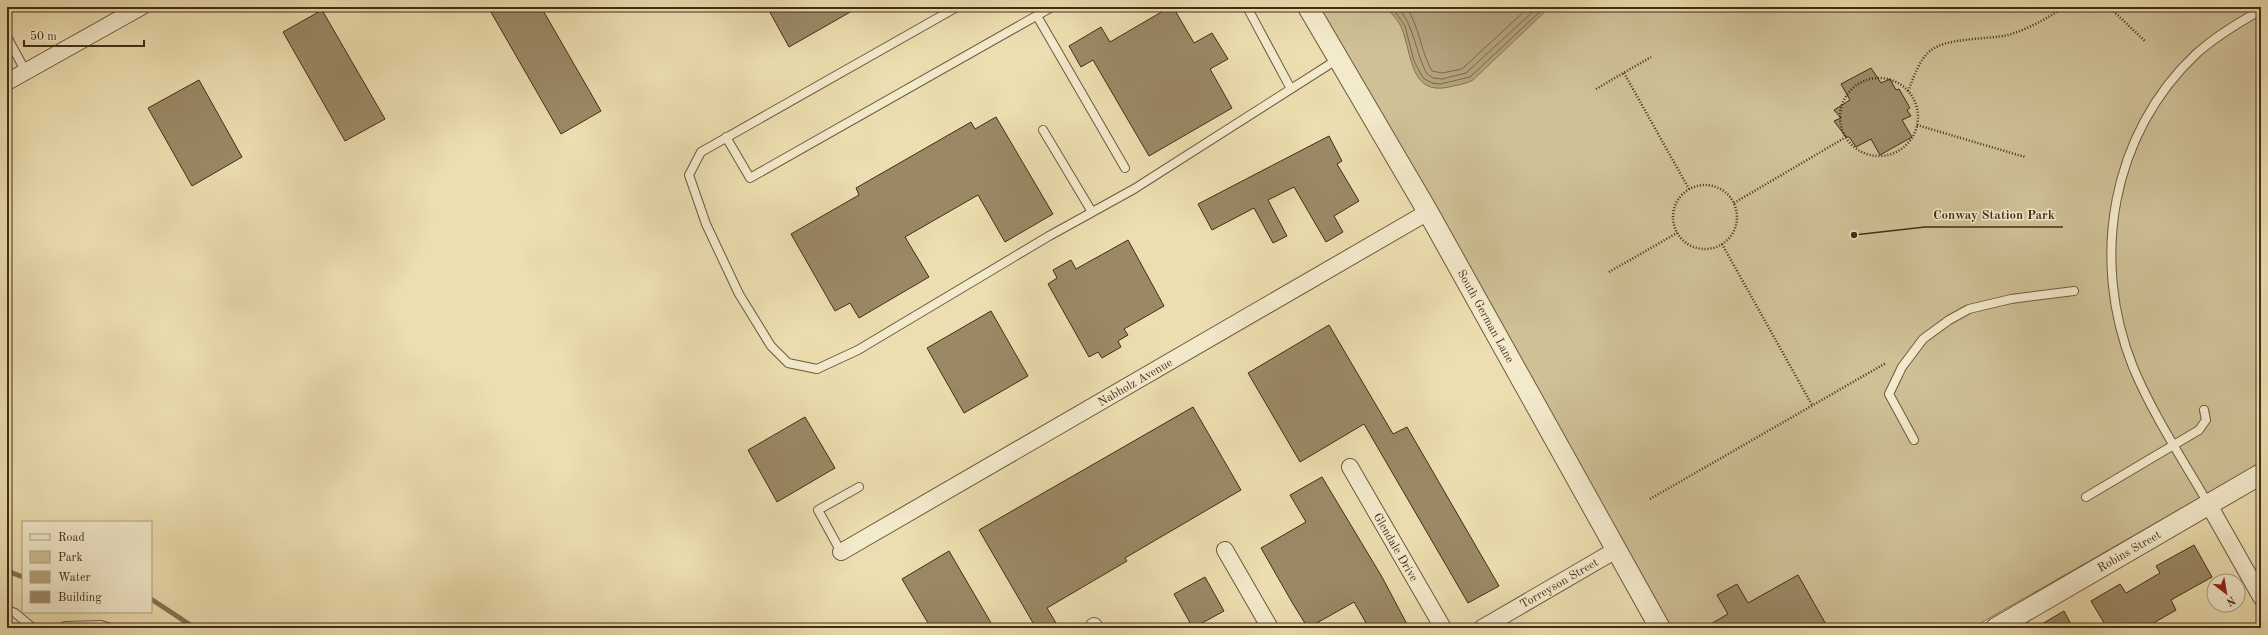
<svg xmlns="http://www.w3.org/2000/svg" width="2268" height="635" font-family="'Old Standard TT',serif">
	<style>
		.green { fill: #cfc096; stroke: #897656 }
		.water { fill: #b3a27c; stroke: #867353 }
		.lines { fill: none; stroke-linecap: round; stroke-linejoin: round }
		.shore { stroke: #7b6849; stroke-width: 1 }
		.stream { stroke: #867353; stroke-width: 5 }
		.building { fill: #9b8966; stroke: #432d16 }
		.service-casing { stroke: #6d593c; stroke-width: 10 }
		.minor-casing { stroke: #6d593c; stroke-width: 18 }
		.tertiary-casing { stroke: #6d593c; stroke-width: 22 }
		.path { stroke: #432d16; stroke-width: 2.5; stroke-dasharray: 1 2; stroke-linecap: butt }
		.service { stroke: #f3eacc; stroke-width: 8 }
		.minor { stroke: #f3eacc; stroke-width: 16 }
		.tertiary { stroke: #f3eacc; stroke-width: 20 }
		.labels { text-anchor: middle; stroke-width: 3; stroke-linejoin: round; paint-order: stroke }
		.street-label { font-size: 12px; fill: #432d16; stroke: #f3eacc }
		.leader { fill: none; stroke: #432d16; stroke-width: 1.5 }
		.callout-dot { fill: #432d16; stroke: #f3eacc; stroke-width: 1.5 }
		.callout-label { font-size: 13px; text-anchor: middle; font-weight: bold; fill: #432d16; stroke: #f3eacc; stroke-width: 3; stroke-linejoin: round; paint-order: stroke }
	</style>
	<rect width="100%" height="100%" fill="#ecdeb0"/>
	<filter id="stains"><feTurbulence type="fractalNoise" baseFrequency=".005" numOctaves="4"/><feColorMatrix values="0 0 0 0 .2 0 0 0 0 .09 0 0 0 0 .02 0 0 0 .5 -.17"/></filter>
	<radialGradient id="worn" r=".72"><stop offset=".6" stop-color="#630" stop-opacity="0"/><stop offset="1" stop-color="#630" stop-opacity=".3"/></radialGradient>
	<!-- green -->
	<path class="green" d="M1319 7H2261V463L1972 628H1669Z"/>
	<!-- water -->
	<path class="water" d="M1386 7H1550L1473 80C1466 84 1457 85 1449 87 1410 96 1412 54 1402 29 1399 21 1392 14 1386 7Z"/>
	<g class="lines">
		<!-- shore -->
		<path class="shore" d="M1392 7 1405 26 1414 61 1423 78 1432 83 1440 84 1470 77 1545 7
			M1398 7C1415 27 1415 52 1427 74L1433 78 1442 79 1466 73 1538 7
			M1406 7C1420 27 1420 50 1432 71L1442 73 1462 69 1529 7"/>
		<!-- stream -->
		<path class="stream" d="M7 571 23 577
			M151 599 195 628"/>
	</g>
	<!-- building -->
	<path class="building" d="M488 7H541L601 111 561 134Z
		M767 7H859L789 47Z
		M1170 7H1173L1194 43 1212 33 1228 59 1210 69 1232 108 1149 156 1093 60 1081 67 1069 46 1101 27 1110 42Z
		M322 10 385 119 345 141 283 32Z
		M1871 68 1881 83 1890 79 1896 90 1899 89 1910 108 1907 110 1911 116 1902 120 1912 137 1880 155 1871 139 1856 147 1849 137H1846L1834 121 1841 118 1834 110 1850 100 1841 84Z
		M199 80 242 157 192 186 148 108Z
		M996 117 1053 214 1005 242 978 195 905 237 929 277 859 318 850 303 835 311 791 234 859 195 856 188 971 122 975 129Z
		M1329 136 1342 161 1337 164 1359 201 1334 216 1343 232 1326 242 1294 187 1268 200 1287 236 1273 243 1254 208 1212 230 1198 204Z
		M1128 240 1164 306 1124 329 1128 335 1118 341 1121 347 1102 358 1098 352 1089 357 1048 284 1057 278 1053 270 1071 260 1076 269Z
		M991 311 1028 376 964 413 927 348Z
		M1329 325 1393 434 1407 427 1499 586 1468 603 1364 424 1300 462 1248 373Z
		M1193 407 1241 490 1125 558 1127 561 1047 608 1059 628H1036L979 530Z
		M805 417 835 468 777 502 748 450Z
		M1322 477 1382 577 1409 628H1369L1354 602 1308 628 1293 604 1261 548 1306 522 1290 495Z
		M2194 545 2212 577 2171 600 2176 610 2145 628H2107L2091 601 2120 584 2126 593 2160 573 2156 566Z
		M949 551 994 628H931L902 579Z
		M1798 575 1828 628H1704L1728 614 1717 595 1737 584 1748 603Z
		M1205 577 1224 611 1193 628 1174 594Z
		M2064 611 2073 628H2035Z"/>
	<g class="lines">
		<defs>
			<path id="service" d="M957 7 701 152 689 175 706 224 739 294 771 346 788 363 817 369 858 350 1049 236 1134 189 1338 59
				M1247 7 1291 89
				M1037 16 1125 168
				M7 37 26 72
				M1043 130 1092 212
				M726 137 750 178 1052 7
				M1914 440 1889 394 1902 367 1923 339 1949 320 1969 309 2011 299 2074 291
				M2086 497 2199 430 2206 420 2204 410
				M2209 505C2183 460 2153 415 2133 367 2090 260 2111 134 2196 54 2216 36 2238 23 2261 10
				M841 552 818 510 859 487
				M7 610 15 613 33 628
				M61 628 65 626 101 625 111 628"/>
			<path id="minor" d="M7 82 141 7
				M1350 467 1443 628
				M2209 505 2261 597
				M1225 550 1270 628
				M841 552 1428 212
				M1094 626V628
				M1482 628 1616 550"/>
			<path id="tertiary" d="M1308 7 1428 212 1660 628
				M1996 628 2261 474"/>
		</defs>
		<!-- service casing -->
		<use href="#service" class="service-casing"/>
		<!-- minor casing -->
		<use href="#minor" class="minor-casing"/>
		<!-- tertiary casing -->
		<use href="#tertiary" class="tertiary-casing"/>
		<!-- path -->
		<path class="path" d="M2109 7 2145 41
			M1624 73 1689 189
			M1840 117a39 39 0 1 1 78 0a39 39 0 1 1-78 0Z
			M1596 89 1651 57
			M1908 91C1914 77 1919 60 1930 51 1947 37 1986 40 2008 35 2029 29 2047 18 2065 7
			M1917 125 2025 157
			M1673 217a32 32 0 1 1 64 0a32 32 0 1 1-64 0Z
			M1734 203 1846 137
			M1722 244 1812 405
			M1609 272 1677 233
			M1650 499 1886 363"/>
		<!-- service -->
		<use href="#service" class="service"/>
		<!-- minor -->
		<use href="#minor" class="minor"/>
		<!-- tertiary -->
		<use href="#tertiary" class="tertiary"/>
	</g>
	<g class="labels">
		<!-- street labels -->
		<g class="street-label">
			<text transform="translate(1486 316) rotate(61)" y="4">South German Lane</text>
			<text transform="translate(1135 382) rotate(-30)" y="4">Nabholz Avenue</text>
			<text transform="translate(1396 547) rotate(60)" y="4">Glendale Drive</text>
			<text transform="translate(2129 551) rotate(-30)" y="4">Robins Street</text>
			<text transform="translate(1559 583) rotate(-30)" y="4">Torreyson Street</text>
		</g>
	</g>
	<!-- callouts -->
	<path class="leader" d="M1854 235L1925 227H2063"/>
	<circle class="callout-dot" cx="1854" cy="235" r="4"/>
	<g class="callout-label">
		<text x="1994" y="219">Conway Station Park</text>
	</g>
	<!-- margin -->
	<rect width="2268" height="635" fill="none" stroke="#ecdeb0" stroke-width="24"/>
	<rect x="8" y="8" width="2252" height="619" fill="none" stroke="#432d16" stroke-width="2"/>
	<rect x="12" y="12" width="2244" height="611" fill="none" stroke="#432d16"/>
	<!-- legend -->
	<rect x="22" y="521" width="130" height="92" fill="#f3eacc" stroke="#ad9e83"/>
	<rect x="30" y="534" width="20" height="6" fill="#f3eacc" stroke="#ad9e83"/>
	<text x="58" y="541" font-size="12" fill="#432d16">Road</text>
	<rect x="30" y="551" width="20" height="12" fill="#cfc096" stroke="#ad9e83"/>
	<text x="58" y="561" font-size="12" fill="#432d16">Park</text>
	<rect x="30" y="571" width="20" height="12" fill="#b3a27c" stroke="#ad9e83"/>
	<text x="58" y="581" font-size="12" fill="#432d16">Water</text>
	<rect x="30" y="591" width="20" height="12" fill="#9b8966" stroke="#ad9e83"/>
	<text x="58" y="601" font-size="12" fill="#432d16">Building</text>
	<!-- north arrow -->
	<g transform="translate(2226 593) rotate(149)"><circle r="19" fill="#f3eacc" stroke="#ad9e83"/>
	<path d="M0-3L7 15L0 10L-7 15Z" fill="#8f2418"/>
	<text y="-6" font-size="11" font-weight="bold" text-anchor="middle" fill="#432d16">N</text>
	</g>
	<!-- scale -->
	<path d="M24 40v6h120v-6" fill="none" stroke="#432d16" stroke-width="2"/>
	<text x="30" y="40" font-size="12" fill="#432d16" stroke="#f3eacc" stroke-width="3" paint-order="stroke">50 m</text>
	<rect width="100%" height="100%" filter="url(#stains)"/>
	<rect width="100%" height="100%" fill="url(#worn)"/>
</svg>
